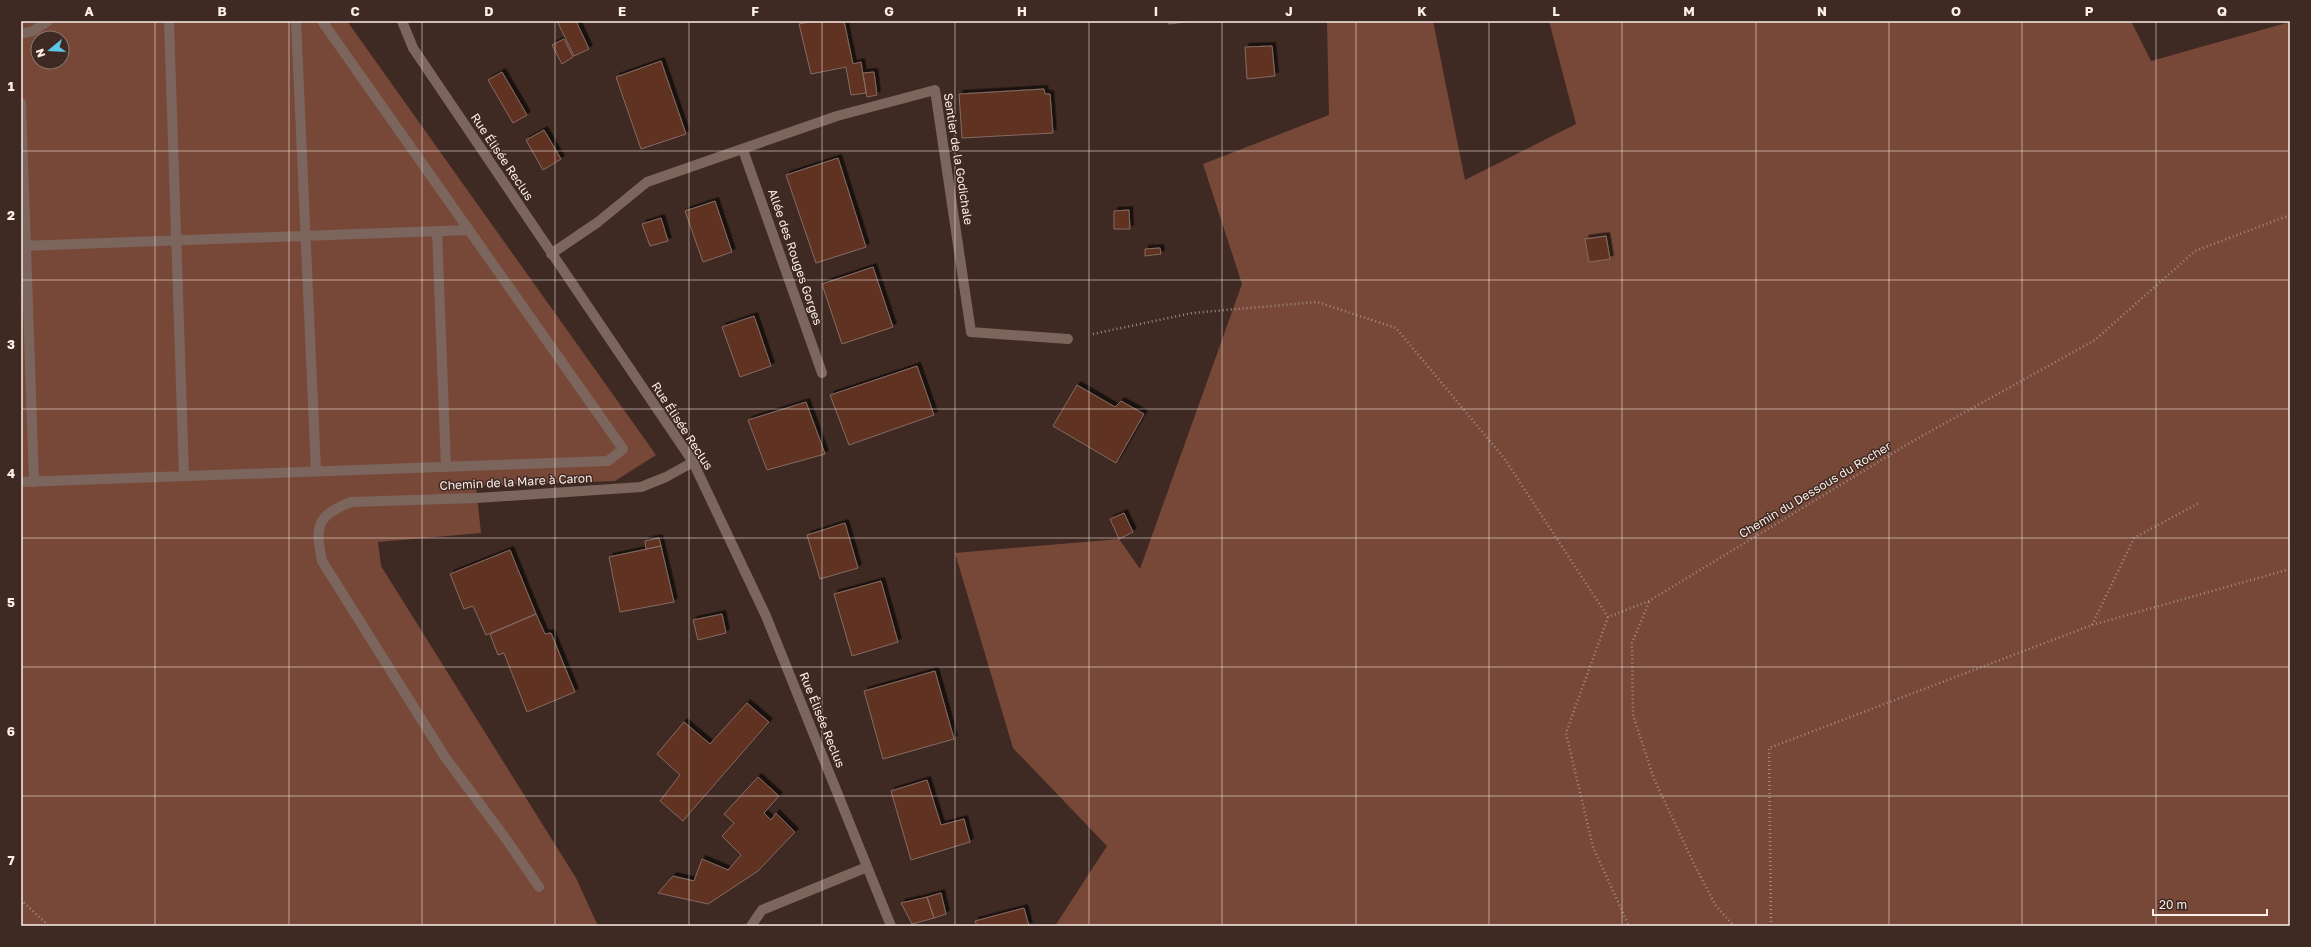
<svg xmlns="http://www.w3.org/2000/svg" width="2311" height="947" font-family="'Golos Text',sans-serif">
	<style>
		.green { fill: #774838; fill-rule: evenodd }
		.building { fill: #603222; stroke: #846b62; filter: url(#shadow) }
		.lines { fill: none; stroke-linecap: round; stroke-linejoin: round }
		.path { stroke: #9f8d87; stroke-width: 2.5; stroke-dasharray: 1 3; stroke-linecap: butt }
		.minor { stroke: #7c655d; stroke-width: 10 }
		.grid { fill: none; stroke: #fceee9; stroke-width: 1; stroke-opacity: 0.55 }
		.labels { text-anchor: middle; stroke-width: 3; stroke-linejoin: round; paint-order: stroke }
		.street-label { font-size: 12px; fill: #fceee9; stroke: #3f2a23 }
		.neatline { fill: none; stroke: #fceee9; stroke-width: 1.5 }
		.grid-label { font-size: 13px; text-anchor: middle; font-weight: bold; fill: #fceee9 }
	</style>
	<defs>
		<filter id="shadow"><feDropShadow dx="3.5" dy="-3.5" stdDeviation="0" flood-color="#0009"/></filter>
	</defs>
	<rect width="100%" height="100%" fill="#3f2a23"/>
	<!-- green -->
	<path class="green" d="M21 21H347L656 455 615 481 476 486 481 533 378 542 381 566 576 878 598 926H21ZM38 38H62V62H38Z
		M1327 21H1433L1465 180 1576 124 1549 21H2131L2151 61 2290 22V926H1055L1107 846 1013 748 955 553 1119 539 1140 569 1242 284 1203 164 1329 115Z"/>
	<!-- building -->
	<path class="building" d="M557 21H576L589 49 574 56Z
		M814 21H844L853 64 861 62 866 93 851 95 846 67 811 74 799 24Z
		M1168 21H1192L1169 24Z
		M564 39 573 57 562 64 552 45Z
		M1272 46 1275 76 1247 79 1245 47Z
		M661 61 686 134 641 149 616 77Z
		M502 72 527 115 513 123 488 80Z
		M874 72 877 95 867 97 863 73Z
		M1044 89 1045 94H1050L1053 133 962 138 959 94Z
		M544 130 561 159 543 170 526 140Z
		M838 158 866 247 816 263 786 175Z
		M715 201 732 252 703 262 685 211Z
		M1129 210 1130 229H1114V211Z
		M661 218 668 241 650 246 642 224Z
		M1606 236 1610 259 1589 262 1585 239Z
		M1160 248 1161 254 1145 256V249Z
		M873 267 893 327 842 344 822 284Z
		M754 316 771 366 740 377 722 327Z
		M917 366 934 415 849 445 830 395Z
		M1077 385 1115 407 1121 401 1144 414 1116 463 1053 426Z
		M806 402 825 454 767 470 748 420Z
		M1124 513 1133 532 1119 539 1110 519Z
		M845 523 858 568 820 579 807 535Z
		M659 538 661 546 646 549 645 541Z
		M661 546 674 602 620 612 609 557Z
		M510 550 536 614 486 635 473 606 464 609 450 574Z
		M881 581 898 642 852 656 834 594Z
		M536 614 545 634 551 633 575 692 527 712 504 653 498 655 490 634Z
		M722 614 726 633 698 640 693 620Z
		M935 671 954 739 883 759 864 691Z
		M747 703 769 722 683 821 660 801 680 775 657 754 684 722 710 744Z
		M758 777 779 796 764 813 771 820 776 813 795 832 758 871 708 904 658 893 673 876 694 881 702 859 728 870 741 855 722 836 734 823 724 814Z
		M927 780 941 825 964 819 970 842 911 860 891 791Z
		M941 893 946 914 934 918 927 897Z
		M927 897 934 918 912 924 901 903Z
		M1024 908 1029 926H977L975 921Z"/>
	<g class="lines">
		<!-- path -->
		<path class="path" d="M1093 334 1192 313 1317 302 1396 328 1504 458 1608 617 1649 601 1913 441 2095 340 2195 251 2290 215
			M1649 602 1632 643 1633 715 1654 779 1695 866 1716 906 1734 926
			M1608 617 1566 733 1593 847 1629 926
			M2092 625 2134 538 2199 503
			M21 900 49 926
			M1771 926 1769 748 2092 625 2290 569"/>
		<!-- minor -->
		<path class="minor" d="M169 21 184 476
			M296 21 316 471
			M402 21 413 48 693 462 766 616 891 926
			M21 34 33 31 48 21
			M21 103 34 482
			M743 150 822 373
			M437 231 446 467
			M21 246 469 230
			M551 254 598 222 647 182 837 116 935 90 971 332 1068 339
			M21 482 608 461 623 449 322 21
			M539 887 506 839 445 757 322 561C315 526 316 516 351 502L477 498 641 487 666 477 693 462
			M751 926 762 910 867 867"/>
	</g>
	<!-- grid -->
	<path class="grid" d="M155 21V926M289 21V926M422 21V926M555 21V926M689 21V926M822 21V926M955 21V926M1089 21V926M1222 21V926M1356 21V926M1489 21V926M1622 21V926M1756 21V926M1889 21V926M2022 21V926M2156 21V926M21 151H2290M21 280H2290M21 409H2290M21 538H2290M21 667H2290M21 796H2290"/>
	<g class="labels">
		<!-- street labels -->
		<g class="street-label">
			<text transform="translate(502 157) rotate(56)" y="4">Rue Élisée Reclus</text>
			<text transform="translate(958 159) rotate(81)" y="4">Sentier de la Godichale</text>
			<text transform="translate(795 257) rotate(71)" y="4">Allée des Rouges Gorges</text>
			<text transform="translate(682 426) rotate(57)" y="4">Rue Élisée Reclus</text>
			<text transform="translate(516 482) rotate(-3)" y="4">Chemin de la Mare à Caron</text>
			<text transform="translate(1815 490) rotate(-31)" y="4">Chemin du Dessous du Rocher</text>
			<text transform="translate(822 720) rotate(68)" y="4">Rue Élisée Reclus</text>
		</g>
	</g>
	<!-- border -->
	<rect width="2311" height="947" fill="none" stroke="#3f2a23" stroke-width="44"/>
	<!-- north arrow -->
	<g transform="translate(50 50) rotate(252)"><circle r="19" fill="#3f2a23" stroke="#8b7872"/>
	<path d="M0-3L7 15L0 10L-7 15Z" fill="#5cc7e7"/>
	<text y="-6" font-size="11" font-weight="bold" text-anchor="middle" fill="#fceee9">N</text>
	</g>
	<!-- scale -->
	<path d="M2153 909v6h114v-6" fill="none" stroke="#fceee9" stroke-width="2"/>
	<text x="2159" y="909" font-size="12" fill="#fceee9" stroke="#3f2a23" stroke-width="3" paint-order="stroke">20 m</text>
	<rect x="22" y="22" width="2267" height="903" class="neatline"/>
	<g class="grid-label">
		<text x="89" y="16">A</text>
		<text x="222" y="16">B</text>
		<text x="355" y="16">C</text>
		<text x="489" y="16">D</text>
		<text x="622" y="16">E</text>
		<text x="755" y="16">F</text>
		<text x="889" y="16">G</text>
		<text x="1022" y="16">H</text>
		<text x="1156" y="16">I</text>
		<text x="1289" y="16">J</text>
		<text x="1422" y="16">K</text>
		<text x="1556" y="16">L</text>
		<text x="1689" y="16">M</text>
		<text x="1822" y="16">N</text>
		<text x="1956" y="16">O</text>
		<text x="2089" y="16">P</text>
		<text x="2222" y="16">Q</text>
		<text x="11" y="91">1</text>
		<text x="11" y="220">2</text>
		<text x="11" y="349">3</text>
		<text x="11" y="478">4</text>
		<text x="11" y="607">5</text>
		<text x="11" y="736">6</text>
		<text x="11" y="865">7</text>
	</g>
</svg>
